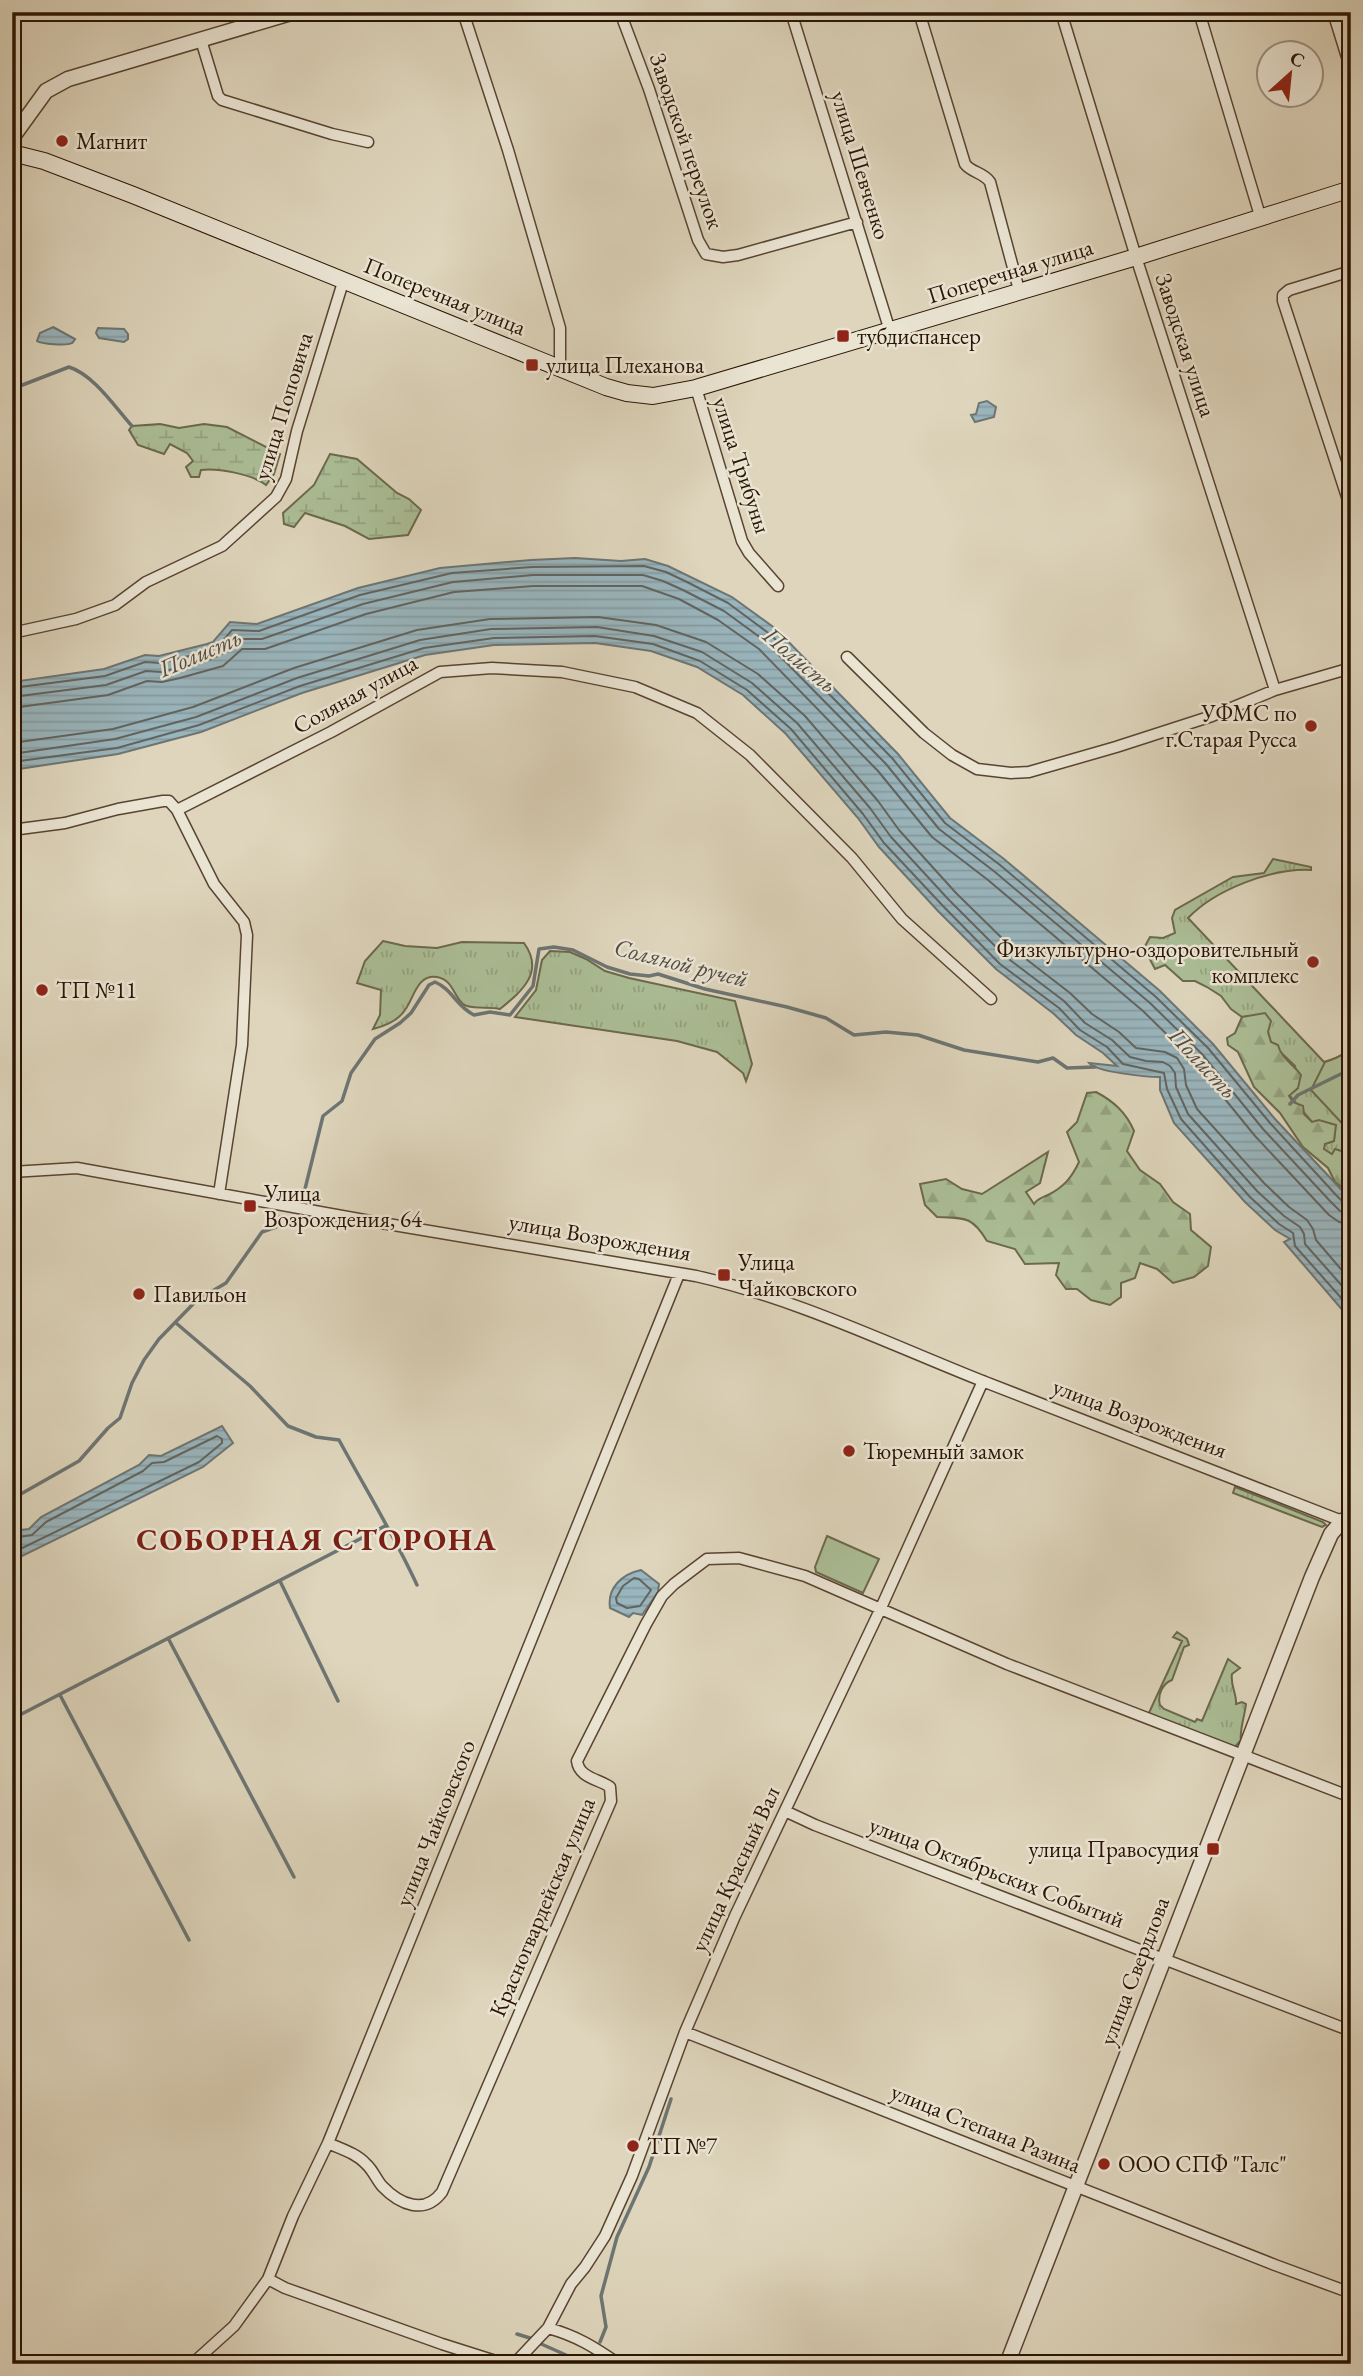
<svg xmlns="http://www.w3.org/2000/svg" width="1363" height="2376" font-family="'EB Garamond',serif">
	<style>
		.grass { fill: url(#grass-tufts); stroke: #6b694c; stroke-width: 2 }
		.forest { fill: url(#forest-firs); stroke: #6b694c; stroke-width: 2 }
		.wetland { fill: url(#wetland-marsh); stroke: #6b694c; stroke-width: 2 }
		.green { fill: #abbe96; stroke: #6b694c; stroke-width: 2 }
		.water { fill: url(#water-rules); stroke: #6d7573; stroke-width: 2 }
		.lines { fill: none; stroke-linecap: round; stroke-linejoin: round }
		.shore { stroke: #626460; stroke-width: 2 }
		.stream { stroke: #6d7573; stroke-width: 3.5 }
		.minor-casing { stroke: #584431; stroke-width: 13 }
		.tertiary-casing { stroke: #584431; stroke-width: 17 }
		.secondary-casing { stroke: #2b1403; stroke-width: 18 }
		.minor { stroke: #eae4d3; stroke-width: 10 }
		.tertiary { stroke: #eae4d3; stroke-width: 14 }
		.secondary { stroke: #eae4d3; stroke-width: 16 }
		.poi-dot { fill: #8f2418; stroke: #eae4d3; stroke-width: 2.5 }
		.labels { text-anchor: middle; stroke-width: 5; stroke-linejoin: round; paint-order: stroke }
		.poi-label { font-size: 23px; fill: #2b1403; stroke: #eae4d3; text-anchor: start }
		.street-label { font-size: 23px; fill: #2b1403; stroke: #eae4d3 }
		.water-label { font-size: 24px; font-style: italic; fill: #524c44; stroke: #eae4d3 }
		.district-label { font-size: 30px; font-weight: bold; letter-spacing: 2px; fill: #7a1f14; stroke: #eae4d3 }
	</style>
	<defs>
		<pattern id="grass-tufts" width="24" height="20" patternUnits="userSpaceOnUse" patternTransform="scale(1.75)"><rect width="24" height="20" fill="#abbe96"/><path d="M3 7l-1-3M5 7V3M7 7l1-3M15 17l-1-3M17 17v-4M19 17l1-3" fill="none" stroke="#93a280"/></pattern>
		<pattern id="forest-firs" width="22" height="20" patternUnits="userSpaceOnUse" patternTransform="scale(1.75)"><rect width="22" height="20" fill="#abbe96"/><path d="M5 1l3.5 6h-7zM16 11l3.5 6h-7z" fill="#93a280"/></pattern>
		<pattern id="wetland-marsh" width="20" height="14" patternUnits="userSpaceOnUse" patternTransform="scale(1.75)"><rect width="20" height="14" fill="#abbe96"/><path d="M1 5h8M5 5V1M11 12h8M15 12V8" fill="none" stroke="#93a280"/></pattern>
		<pattern id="water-rules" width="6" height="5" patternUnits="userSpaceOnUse" patternTransform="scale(1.75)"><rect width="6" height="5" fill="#99b5bd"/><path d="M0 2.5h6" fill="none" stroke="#849ba1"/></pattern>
	</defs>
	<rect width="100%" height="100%" fill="#ded5bc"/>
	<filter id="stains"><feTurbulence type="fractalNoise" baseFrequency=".00286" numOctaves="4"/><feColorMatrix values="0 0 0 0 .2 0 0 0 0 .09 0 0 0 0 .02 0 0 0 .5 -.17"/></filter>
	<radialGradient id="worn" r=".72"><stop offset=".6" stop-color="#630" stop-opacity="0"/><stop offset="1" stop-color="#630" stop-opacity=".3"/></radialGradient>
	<!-- grass -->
	<path class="grass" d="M1273 859 1311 867V870C1272 868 1216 889 1188 918L1324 1062C1341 1057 1348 1054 1351 1037V1154L1345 1151 1332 1155 1324 1149V1144L1334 1141 1335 1126 1312 1122 1289 1095 1298 1088 1295 1066 1271 1043 1268 1032 1253 1016 1242 1017 1231 1009 1221 996 1207 987 1195 981H1183L1165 965 1155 969 1144 948 1150 937 1163 938 1175 933 1172 918 1175 910 1233 877 1264 873Z
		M383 941 405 946 437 948 462 942 524 943C545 972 522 991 500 1009 490 1006 470 1010 463 1004 453 995 453 980 437 977 417 974 414 998 405 1010 398 1021 385 1026 373 1029L380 1015 381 990 357 983 365 961Z
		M550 951 570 952 586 959 605 971 629 978 735 1001 752 1064 746 1081 743 1073 717 1052 677 1041 515 1017 536 990 542 960Z
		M1235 1487 1323 1522 1326 1525 1322 1527 1233 1493Z
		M1177 1632 1187 1639 1189 1645 1184 1647 1172 1680C1163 1683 1157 1695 1160 1705L1164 1709 1195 1722 1197 1719 1202 1721 1228 1659 1240 1668 1232 1674C1230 1685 1237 1694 1236 1704L1242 1702 1246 1704C1245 1714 1239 1733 1241 1740L1234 1748 1148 1715 1182 1641 1173 1637Z"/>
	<!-- forest -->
	<path class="forest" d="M1265 1013 1271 1021 1268 1032 1271 1042 1278 1045C1281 1058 1293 1064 1301 1075L1298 1088 1289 1096 1293 1102 1303 1106 1304 1114 1312 1122 1319 1120 1336 1125 1334 1141 1325 1144 1324 1149 1332 1154 1335 1149 1351 1154V1194L1335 1182 1328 1168 1303 1147 1280 1113 1254 1087 1238 1052 1228 1045 1227 1038 1235 1033 1242 1017Z
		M1096 1092C1113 1101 1126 1112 1134 1131L1127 1151 1140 1170 1160 1184 1173 1202 1190 1214 1191 1230 1211 1247 1208 1266 1194 1277 1173 1283 1157 1269 1140 1263 1135 1278 1121 1283V1297L1110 1305 1091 1300 1077 1289H1066L1056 1275 1059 1263 1025 1264 1015 1249 987 1241C972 1216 965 1218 937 1217L925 1205 920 1184 946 1179 962 1189 982 1194 1048 1152 1040 1183 1026 1192 1034 1204C1038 1198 1042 1198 1048 1195 1064 1187 1072 1177 1079 1162L1067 1132 1077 1122 1087 1093Z"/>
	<!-- wetland -->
	<path class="wetland" d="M160 424 179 428 204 424 227 427 280 454 274 474 266 485C252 474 218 468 201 470L199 477H191L186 467 193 461 187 453 170 444 164 454 138 445 129 430 132 426Z
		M330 454 357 459 397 493 409 499 421 510 408 535 369 539 345 526 305 513 294 527 284 524 283 513 314 485Z"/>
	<!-- green -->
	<path class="green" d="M1351 1037V1133L1311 1090 1325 1062C1341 1057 1348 1054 1351 1037Z
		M827 1536 879 1559 863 1593 816 1572 815 1567Z"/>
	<!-- water -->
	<path class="water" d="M53 327 75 339C74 340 74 342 72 343 67 346 41 344 37 341L40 333Z
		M98 328 124 329 128 334V339L124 342 99 338 96 333Z
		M987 401 996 407 994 417 975 422 971 415 976 414 979 403Z
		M575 558 621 561 645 559 668 566 732 597 776 629 898 754 950 818 1004 859 1101 941 1160 991 1213 1044 1275 1119 1351 1200V1320L1284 1242 1290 1239 1275 1230 1245 1202 1174 1123 1160 1090V1077C1146 1077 1096 1072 1089 1063L1117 1066 1103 1053 1076 1035 1054 1014 996 969 938 911 879 847 858 818 786 734 743 695 697 667 651 651 595 643 494 645 425 655 302 693 201 732 118 754 12 770V682L104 669 145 655 159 656 207 644 213 642 230 622 257 624 358 588 440 568 531 560Z
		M222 1426 233 1443 203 1467 12 1561V1531L29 1529 41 1517 139 1465 149 1455 161 1456Z
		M641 1570 659 1584 658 1592 642 1615 633 1613 629 1617 610 1608C607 1588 622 1574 641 1570Z"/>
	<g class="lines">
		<!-- shore -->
		<path class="shore" d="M12 688 105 676 145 662 161 663 209 651 218 647 232 630 259 631 360 595 452 573 532 567 644 566 666 572 687 582 728 603 771 635 892 758 945 823 1000 865 1156 997 1208 1048 1270 1123 1336 1195 1344 1203 1351 1204
			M12 697 106 685 146 671 162 672 211 659 224 653 236 639H262L363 604 453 582 533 575H643L663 581 683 590 724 611 765 641 886 764 939 829 995 872 1150 1003 1202 1054 1263 1129 1330 1201 1340 1211 1351 1213
			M12 708 108 695 147 681 162 682 180 678 223 666 242 649H265L366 614 454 592 533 586H642L679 599 718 620 759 649 878 771 932 837 988 880 1143 1011 1194 1061 1255 1136 1329 1215 1339 1222 1351 1224
			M12 743 113 729 193 707 294 668 417 630 490 619 598 617 656 625 706 642 758 674 805 716 878 801 899 830 956 893 1013 949 1070 993 1092 1014 1119 1032 1136 1048 1165 1052 1177 1058 1184 1069 1186 1085 1197 1109 1264 1183 1289 1207 1307 1220 1313 1229 1316 1240 1351 1281
			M12 754 115 739 196 717 297 678 420 640 491 629 597 627 654 636 702 652 752 683 797 723 870 808 891 837 949 900 1006 957 1064 1001 1085 1023 1112 1040 1130 1057 1146 1061 1163 1062 1170 1066 1175 1073 1176 1087 1188 1114 1257 1191 1284 1216 1300 1227 1304 1234 1305 1244 1351 1296
			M12 762 117 748 199 725 300 686 424 648 494 638 595 636 653 644 700 661 747 690 791 729 863 814 884 843 943 906 1000 964 1059 1008 1080 1030 1107 1047 1123 1064 1164 1073 1167 1089 1181 1119 1250 1197 1279 1224 1293 1233 1295 1246 1351 1309
			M12 1538 32 1535 46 1522 143 1471 152 1463 164 1462 217 1436 222 1439V1443L199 1462 12 1553
			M634 1578 639 1579 651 1590 640 1606 627 1608 617 1603 616 1598 623 1586Z"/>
		<!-- stream -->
		<path class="stream" d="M12 389 69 367C94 375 115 407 132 426
			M1290 1104 1298 1095 1351 1069
			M304 1193 323 1116 342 1101 351 1073 375 1039 400 1023 411 1013 429 985 435 982C452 989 457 1007 474 1015L490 1012 510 1015 533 986 539 949 554 947 573 950 607 967 630 974 649 976 658 974 705 989 787 1007 826 1018 854 1035 886 1032 918 1035 964 1050 1038 1062 1053 1058 1067 1068 1095 1067
			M176 1323 250 1386 288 1426 316 1437 339 1440C365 1488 394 1535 417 1585
			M12 1499 79 1461 108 1428 120 1418 132 1383 144 1360 159 1339 197 1300 226 1283 262 1232 276 1227 280 1217
			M280 1581 338 1701
			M168 1638 294 1877
			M60 1695 189 1940
			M12 1719 385 1526
			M517 2334 533 2339
			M600 2342 606 2327 601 2296 617 2237 649 2167 671 2099
			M539 2343 566 2355 573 2364
			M584 2364 595 2352"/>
		<defs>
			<path id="minor" d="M463 12 508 150 560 328V368
				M620 12 649 89 698 240 706 254 723 257 738 255 857 222
				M791 12 890 331
				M919 12 965 164C972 173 983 172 990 182L1019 290
				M1061 12 1136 257 1275 690
				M1199 12 1261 219
				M1333 12 1351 70
				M12 13 13 12
				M201 40 218 96 222 100 332 134 368 142
				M1351 271 1289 290 1283 295V301L1351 509
				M696 388 742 541 749 553 778 586
				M12 633 76 619 115 605 146 582 222 546 276 497 286 479 297 431 344 279
				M847 657 924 733 952 755 977 769 1011 773 1029 772 1116 747 1212 716 1275 690 1351 668
				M177 810 214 884 244 922 247 935 242 1045 219 1194
				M12 830 65 823 118 809 163 801H169L177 810 331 732 440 672 492 668 562 672 635 687 697 713 750 755 852 858 902 919 991 999
				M12 1172 77 1168 370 1221 696 1276C797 1299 889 1344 985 1382 1104 1429 1223 1475 1342 1521
				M785 1811 815 1825 1351 2031
				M685 2032 1275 2265 1351 2293
				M328 2143C341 2149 356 2153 366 2164 373 2170 376 2179 382 2186 400 2205 425 2215 442 2192L611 1801 610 1787C599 1779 579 1778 577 1761L646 1624 662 1596 674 1584 707 1559 739 1558 805 1576 1007 1664 1351 1797
				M268 2279 285 2288 442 2344 505 2364
				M548 2328C577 2336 594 2347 619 2364
				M192 2364 234 2326 268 2279 293 2216 328 2143 679 1274
				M514 2364 548 2328 571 2284 585 2267 605 2236 632 2176 685 2032 735 1916 880 1610 983 1381"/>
			<path id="tertiary" d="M12 138 46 91 68 79 294 12
				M1007 2364 1312 1577 1331 1534 1342 1521 1351 1525"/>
			<path id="secondary" d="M12 153 44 161 133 195 606 387 627 393 653 396 696 388 1136 257 1351 189"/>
		</defs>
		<!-- minor casing -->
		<use href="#minor" class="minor-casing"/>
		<!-- tertiary casing -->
		<use href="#tertiary" class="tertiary-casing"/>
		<!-- secondary casing -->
		<use href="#secondary" class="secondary-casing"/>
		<!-- minor -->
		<use href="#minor" class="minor"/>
		<!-- tertiary -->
		<use href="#tertiary" class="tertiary"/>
		<!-- secondary -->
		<use href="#secondary" class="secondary"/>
	</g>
	<!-- markers -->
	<g class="poi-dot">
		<circle cx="62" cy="141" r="7"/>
		<rect x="836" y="329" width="14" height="14" rx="3.5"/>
		<rect x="525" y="358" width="14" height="14" rx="3.5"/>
		<circle cx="1311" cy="726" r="7"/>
		<circle cx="1313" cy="962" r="7"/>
		<circle cx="42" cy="990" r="7"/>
		<rect x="243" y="1199" width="14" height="14" rx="3.5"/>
		<rect x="717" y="1268" width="14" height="14" rx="3.5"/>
		<circle cx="139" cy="1294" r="7"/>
		<circle cx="849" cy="1451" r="7"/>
		<rect x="1206" y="1842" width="14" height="14" rx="3.5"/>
		<circle cx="633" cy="2146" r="7"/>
		<circle cx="1104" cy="2164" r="7"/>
	</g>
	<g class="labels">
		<!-- poi labels -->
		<g class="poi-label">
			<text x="76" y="149">Магнит</text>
			<text x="857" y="344">тубдиспансер</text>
			<text x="546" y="373">улица Плеханова</text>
			<text x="1297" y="721" text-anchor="end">УФМС по<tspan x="1297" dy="26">г.Старая Русса</tspan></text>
			<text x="1299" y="957" text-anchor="end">Физкультурно-оздоровительный<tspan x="1299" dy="26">комплекс</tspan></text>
			<text x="56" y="998">ТП №11</text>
			<text x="264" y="1201">Улица<tspan x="264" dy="26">Возрождения, 64</tspan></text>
			<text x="738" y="1270">Улица<tspan x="738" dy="26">Чайковского</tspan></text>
			<text x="153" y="1302">Павильон</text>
			<text x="863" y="1459">Тюремный замок</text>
			<text x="1199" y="1857" text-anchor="end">улица Правосудия</text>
			<text x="647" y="2154">ТП №7</text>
			<text x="1118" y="2172">ООО СПФ "Галс"</text>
		</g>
		<!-- street labels -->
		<g class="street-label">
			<text transform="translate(687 141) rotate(71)" y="8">Заводской переулок</text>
			<text transform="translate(861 165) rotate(73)" y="8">улица Шевченко</text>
			<text transform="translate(1010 271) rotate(-17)" y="8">Поперечная улица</text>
			<text transform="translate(445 296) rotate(22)" y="8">Поперечная улица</text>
			<text transform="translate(1186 345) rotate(72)" y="8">Заводская улица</text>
			<text transform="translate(283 406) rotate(-73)" y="8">улица Поповича</text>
			<text transform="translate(742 465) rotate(72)" y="8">улица Трибуны</text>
			<text transform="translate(355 694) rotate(-29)" y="8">Соляная улица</text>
			<text transform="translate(600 1237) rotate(10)" y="8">улица Возрождения</text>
			<text transform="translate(1140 1418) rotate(21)" y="8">улица Возрождения</text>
			<text transform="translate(435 1823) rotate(-68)" y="8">улица Чайковского</text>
			<text transform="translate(735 1869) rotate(-65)" y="8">улица Красный Вал</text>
			<text transform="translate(997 1872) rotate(21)" y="8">улица Октябрьских Событий</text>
			<text transform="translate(542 1907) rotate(-67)" y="8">Красногвардейская улица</text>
			<text transform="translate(1134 1971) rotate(-69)" y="8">улица Свердлова</text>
			<text transform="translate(986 2128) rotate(22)" y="8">улица Степана Разина</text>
		</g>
		<!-- water labels -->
		<g class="water-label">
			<text transform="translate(200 653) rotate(-23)" y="8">Полисть</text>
			<text transform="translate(800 660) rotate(40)" y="8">Полисть</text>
			<text transform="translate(681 963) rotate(14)" y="8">Соляной ручей</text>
			<text transform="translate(1203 1063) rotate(47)" y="8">Полисть</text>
		</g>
		<!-- district labels -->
		<g class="district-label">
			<text x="317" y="1550">СОБОРНАЯ СТОРОНА</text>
		</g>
	</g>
	<!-- margin -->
	<rect width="1363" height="2376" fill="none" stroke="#ded5bc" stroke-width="42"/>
	<rect x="14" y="14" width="1335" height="2348" fill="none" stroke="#2b1403" stroke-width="3.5"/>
	<rect x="21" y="21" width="1321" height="2334" fill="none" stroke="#2b1403" stroke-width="2"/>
	<!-- north arrow -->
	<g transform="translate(1290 74) rotate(27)"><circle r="33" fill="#eae4d3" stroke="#9e9180" stroke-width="2"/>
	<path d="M0-5L12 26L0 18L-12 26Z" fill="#8f2418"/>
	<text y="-10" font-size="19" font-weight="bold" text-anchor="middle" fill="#2b1403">С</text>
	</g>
	<rect width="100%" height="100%" filter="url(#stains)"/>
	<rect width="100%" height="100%" fill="url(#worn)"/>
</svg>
